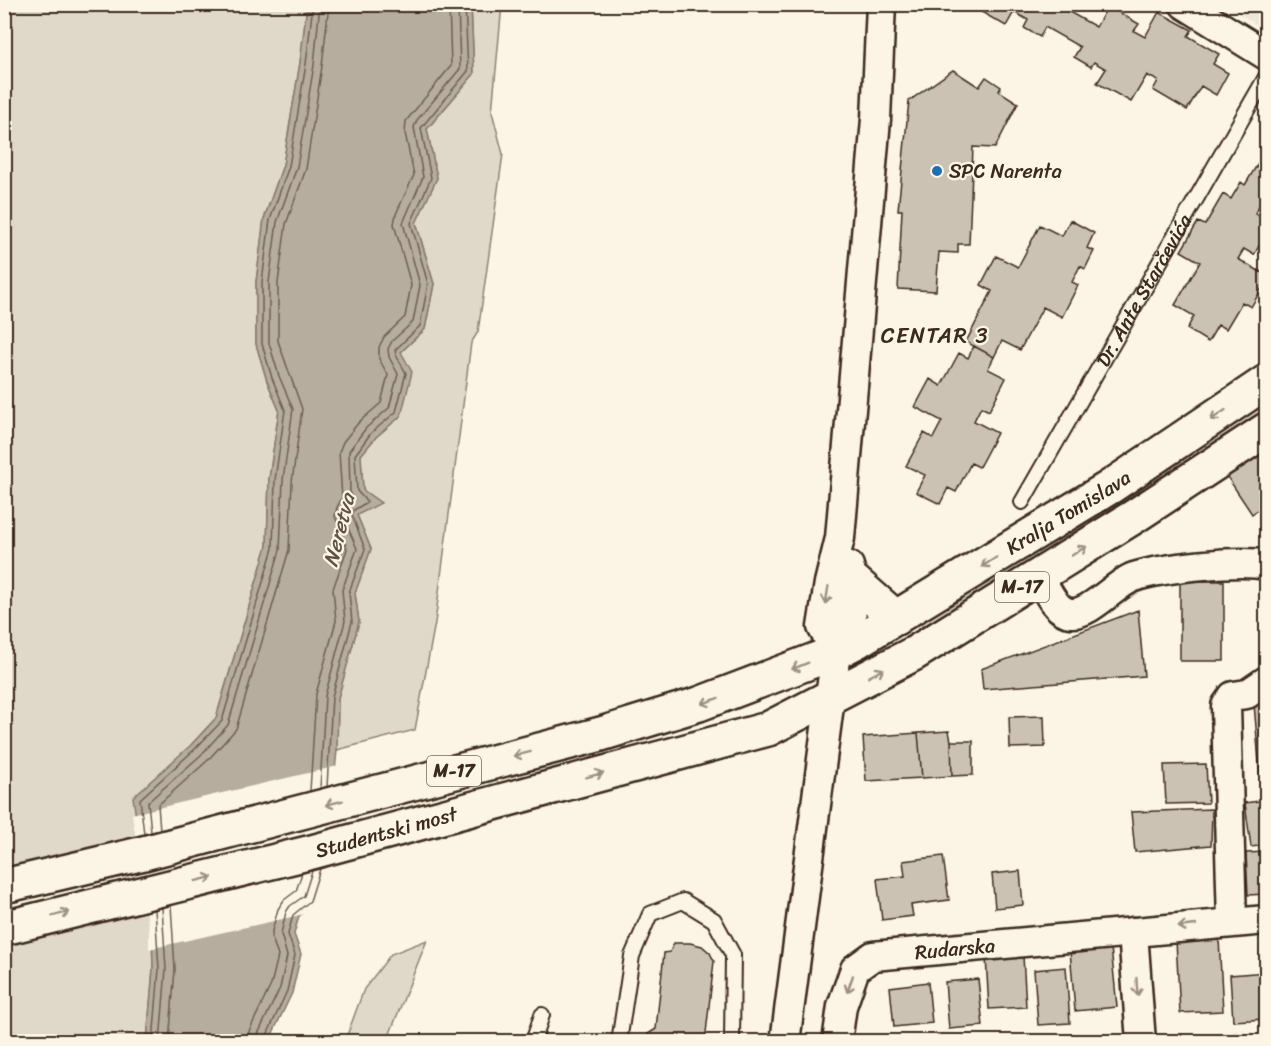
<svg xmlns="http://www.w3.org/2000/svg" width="1271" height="1046" font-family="Sriracha,sans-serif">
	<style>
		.built { fill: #eee6d6 }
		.green { fill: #e0d8c8; stroke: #8e8173; stroke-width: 1.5 }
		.water { fill: #b7ad9e; stroke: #85796b; stroke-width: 1.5 }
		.pier { fill: #fcf5e5 }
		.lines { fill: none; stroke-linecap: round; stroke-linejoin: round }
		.shore { stroke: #6d5e51; stroke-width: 1.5 }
		.building { fill: #ccc2b3; stroke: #3b2a1e; stroke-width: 1.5 }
		.lane-casing { stroke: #3b2a1e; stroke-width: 18 }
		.street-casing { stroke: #3b2a1e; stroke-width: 33 }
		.primary-casing { stroke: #3b2a1e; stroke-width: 38 }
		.lane { stroke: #fcf5e5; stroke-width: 14 }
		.street { stroke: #fcf5e5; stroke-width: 28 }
		.primary { stroke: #fcf5e5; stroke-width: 33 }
		.oneway { stroke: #9c9082 }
		.poi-dot { fill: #1f6fb2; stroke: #fcf5e5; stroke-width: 2 }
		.labels { text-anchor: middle; stroke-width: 4.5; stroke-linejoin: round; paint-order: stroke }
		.shield { fill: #fcf5e5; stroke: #75675a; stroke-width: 1.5 }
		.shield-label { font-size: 18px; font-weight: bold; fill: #3b2a1e }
		.poi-label { font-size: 20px; fill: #3b2a1e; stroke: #fcf5e5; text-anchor: start }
		.street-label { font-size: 20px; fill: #3b2a1e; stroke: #fcf5e5 }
		.water-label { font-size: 21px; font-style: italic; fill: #605144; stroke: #fcf5e5 }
		.quarter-label { font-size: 22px; letter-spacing: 1.5px; fill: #3b2a1e; stroke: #fcf5e5 }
	</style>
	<rect width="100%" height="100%" fill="#fcf5e5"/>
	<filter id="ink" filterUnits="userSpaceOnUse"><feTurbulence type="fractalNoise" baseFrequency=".0167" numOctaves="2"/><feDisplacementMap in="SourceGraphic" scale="12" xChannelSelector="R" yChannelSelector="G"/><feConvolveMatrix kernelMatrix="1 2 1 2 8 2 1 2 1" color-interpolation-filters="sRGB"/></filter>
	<g filter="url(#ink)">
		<!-- built -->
		<path class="built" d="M1223 5H1266V30Z"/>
		<!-- green -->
		<path class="green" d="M4 5H307L300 63 283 165 264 219 256 282V344L267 381 279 410 269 479 267 546 216 718 191 745 140 854 4 886Z
			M471 5H502L492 112 503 154 478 332 471 343 435 623 415 730 337 750 338 698 359 622 355 593 371 549 357 515 363 490 361 455 376 437 401 415V352L425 329 434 284 416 223 437 178 427 129 474 74Z
			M1266 394V415L923 634 920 616Z
			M147 893 152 929 153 969 147 1041H5L4 928Z
			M427 940 387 1041H345L364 989 391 954Z"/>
		<!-- water -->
		<path class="water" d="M307 5H471L474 74 427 129 437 178 416 223 434 284 425 329 401 352 412 372 401 416 376 437 361 455 363 490 381 503 357 515 371 549 355 593 359 622 338 698 337 750 325 877 315 905 299 916 294 934 301 954 292 993 269 1041H147L153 969 152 929 133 797 191 745 216 718 267 546 269 479 279 410 267 381 256 344V282L264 219 283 165 300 63Z"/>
		<!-- pier -->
		<path class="pier" d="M338 766 328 877 318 907 309 913 149 949V929L132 814Z"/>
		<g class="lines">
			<!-- shore -->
			<path class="shore" d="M327 787 332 697 352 622 349 592 365 549 352 515 354 510 367 502 357 491 355 455 371 433 396 412 406 373 396 355 395 350 420 326 428 284 411 223 431 178 421 128 468 71 465 4
				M320 789 325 696 345 621 342 590 357 549C350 529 337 518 353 500L350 491 349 451 366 428 389 408 398 374 389 357 388 349 392 341 413 322 420 285 403 223 423 177 414 127 417 120 460 69 458 4
				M310 791 316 694 336 621 333 589 347 549 335 516 337 507 342 498 339 452 343 442 359 422 381 403 388 375 379 359V347L384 337 405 317 411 285 394 224 396 214 414 175 405 133 406 121 451 66 449 4
				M160 830 158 805 207 761 236 729 289 550 292 482 302 409 278 341V283L286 224 306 169 322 66 329 4
				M151 832 148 802 201 755 228 725 280 550 283 480 293 409 279 376 269 343V282L277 222 297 167 314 65 320 4
				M144 834 140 799 195 749 222 721 273 548 275 480 285 410 272 378 262 344V282L270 220 289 166 306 64 313 4
				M153 1042 159 969 155 909
				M160 1042 166 969 162 907
				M169 1042 175 969 171 905
				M248 1042 249 1031 271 985 278 956 272 938V931L278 909 284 900 296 891 302 873
				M257 1042 258 1034 280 988 287 956 281 934 286 912 290 906 304 896 312 871
				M264 1042 287 991 295 955 288 934 293 915 310 901 320 869"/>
		</g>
		<!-- building -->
		<path class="building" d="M978 4H1064L1062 8 1096 27 1108 6 1139 24 1134 31 1145 37 1159 12 1192 30 1188 36 1219 54 1213 64 1228 73 1216 95 1201 86 1187 110 1153 90 1158 81 1147 75 1131 102 1097 83 1106 69 1094 62 1091 67 1074 57 1080 47 1045 27 1040 37 1024 28 1028 20 1014 12 1006 26 976 9Z
			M953 70 979 87 986 77 1001 87 999 91 1018 103 995 148 973 147 969 244H958V253L939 252 936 291 898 289 902 210H898L909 101Z
			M1266 150V193L1255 213 1266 220V233L1254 255 1244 249 1238 259 1266 275V281L1251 307 1242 302 1226 329 1218 325 1208 342 1187 329 1194 316 1175 305 1200 262 1181 251 1198 222 1205 225 1223 194 1231 199 1241 182 1245 185Z
			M1070 220 1094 233 1087 248 1094 251 1085 269 1080 266 1072 282 1078 285 1062 317 1043 307 1020 350 1002 341 994 357 966 342 992 291 981 285 996 256 1018 267 1040 225 1062 236Z
			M974 346 994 357 988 369 1006 378 989 411 981 407 974 421 997 433 979 467 971 463 956 492 948 488 940 504 916 492 925 475 906 466 924 433 933 438 942 421 915 407 930 379 941 386 959 353 968 358Z
			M1266 448V504L1252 514 1226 475Z
			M1180 581H1224V661H1180Z
			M1138 610 1144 676 983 689 981 669Z
			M1266 703V773L1260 774 1254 704Z
			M1044 716 1045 747 1010 748 1009 717Z
			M949 731 951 741 952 776 922 778 918 733Z
			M918 733 922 778 866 781 863 737Z
			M951 741H973V775L952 776Z
			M1206 764 1208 803 1166 804 1164 765Z
			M1266 800V845L1251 847 1245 803Z
			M1212 809 1211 845 1135 852 1131 812Z
			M1266 852V894L1248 895 1246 853Z
			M943 856 949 900 911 905 913 916 882 920 877 879 905 876 903 861Z
			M1020 871 1023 905 995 908 992 874Z
			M1219 939 1223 1011 1180 1013 1176 941Z
			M674 943H690L702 946 710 953 714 961 705 1042H645L648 1034 656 1029 664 953 670 952Z
			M1111 947 1117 1007 1075 1011 1070 950Z
			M1023 956 1026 1007 989 1009 986 957Z
			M1066 967 1070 1023 1038 1025 1034 970Z
			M1266 972V1019L1233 1021 1230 975Z
			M978 979 983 1026 949 1029 945 982Z
			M928 982 932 1023 894 1027 890 987Z
			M1237 1033 1238 1042H1202L1201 1038Z"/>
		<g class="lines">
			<defs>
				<g id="lane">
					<path id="s1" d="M1022 502 1266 77"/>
					<path d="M533 1042 542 1015"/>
					<path d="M619 1042 632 956 650 914 683 901 714 920 733 955 732 1042"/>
				</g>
				<g id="street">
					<path d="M1184 4 1266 55"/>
					<path d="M1039 576C1046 588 1055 612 1071 613 1090 615 1116 583 1134 577 1161 568 1240 559 1266 565"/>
					<path d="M836 652 822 627 829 583 840 538 876 119 881 4"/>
					<path d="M1232 922 1226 706 1233 696 1247 694 1266 681"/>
					<path d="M1133 932 1141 1042"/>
					<path d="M785 1042 836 652C850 621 861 600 849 566"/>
					<path id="s2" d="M837 1042 842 1006 855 969 873 956 1266 920"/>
				</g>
				<g id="primary">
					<path d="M855 582 896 618"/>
					<path id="s3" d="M4 886 140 854 601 734 699 704 836 652 859 640 1110 487 1266 382"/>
					<path id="s4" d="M4 928 312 852 768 729 915 653 1135 516 1266 430"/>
				</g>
			</defs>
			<!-- lane casing -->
			<use href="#lane" class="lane-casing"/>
			<!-- street casing -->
			<use href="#street" class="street-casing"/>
			<!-- primary casing -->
			<use href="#primary" class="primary-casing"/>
			<!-- lane -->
			<use href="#lane" class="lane"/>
			<!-- street -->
			<use href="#street" class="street"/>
			<!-- primary -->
			<use href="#primary" class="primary"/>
		</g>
		<!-- one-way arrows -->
		<defs><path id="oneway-shaft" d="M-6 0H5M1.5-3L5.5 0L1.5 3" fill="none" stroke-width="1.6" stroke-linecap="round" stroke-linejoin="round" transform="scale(1.5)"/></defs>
		<g class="oneway">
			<use href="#oneway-shaft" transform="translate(1218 415) rotate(146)"/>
			<use href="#oneway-shaft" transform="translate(1079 551) rotate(-32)"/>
			<use href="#oneway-shaft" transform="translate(989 562) rotate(148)"/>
			<use href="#oneway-shaft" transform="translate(827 595) rotate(99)"/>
			<use href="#oneway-shaft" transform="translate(800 666) rotate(158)"/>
			<use href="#oneway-shaft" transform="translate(876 673) rotate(-28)"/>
			<use href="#oneway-shaft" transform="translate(710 701) rotate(160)"/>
			<use href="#oneway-shaft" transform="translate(522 754) rotate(166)"/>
			<use href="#oneway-shaft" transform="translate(595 775) rotate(-15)"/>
			<use href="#oneway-shaft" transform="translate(334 803) rotate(165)"/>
			<use href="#oneway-shaft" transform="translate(204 879) rotate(-14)"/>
			<use href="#oneway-shaft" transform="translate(61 914) rotate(-14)"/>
			<use href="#oneway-shaft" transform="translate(1187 926) rotate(174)"/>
			<use href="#oneway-shaft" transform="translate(850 984) rotate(109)"/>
			<use href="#oneway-shaft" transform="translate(1137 987) rotate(86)"/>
		</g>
	</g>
	<!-- markers -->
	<circle class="poi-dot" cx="937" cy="171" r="6"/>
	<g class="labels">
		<!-- shield labels -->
		<g class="shield">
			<rect x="995" y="572" width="54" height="30" rx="4.5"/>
			<rect x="427" y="756" width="54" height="30" rx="4.5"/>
		</g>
		<g class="shield-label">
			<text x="1022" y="593">M-17</text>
			<text x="454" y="777">M-17</text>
		</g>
		<!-- poi labels -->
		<g class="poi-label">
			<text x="949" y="178">SPC Narenta</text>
		</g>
		<!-- street labels -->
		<g class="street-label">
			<text dy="7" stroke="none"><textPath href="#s1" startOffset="244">Dr. Ante Starčevića</textPath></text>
			<text dy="7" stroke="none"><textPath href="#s3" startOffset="1136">Kralja Tomislava</textPath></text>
			<text dy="7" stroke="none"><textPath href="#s4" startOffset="394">Studentski most</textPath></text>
			<text dy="7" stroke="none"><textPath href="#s2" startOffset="180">Rudarska</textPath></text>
		</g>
		<!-- water labels -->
		<g class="water-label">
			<text transform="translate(339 530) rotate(-76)" y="7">Neretva</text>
		</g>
		<!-- quarter labels -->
		<g class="quarter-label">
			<text x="935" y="343">CENTAR 3</text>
		</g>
	</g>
	<!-- margin -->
	<rect width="1271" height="1046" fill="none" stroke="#fcf5e5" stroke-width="24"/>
	<rect x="12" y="12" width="1247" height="1022" fill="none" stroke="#3b2a1e" stroke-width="2" filter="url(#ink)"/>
</svg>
